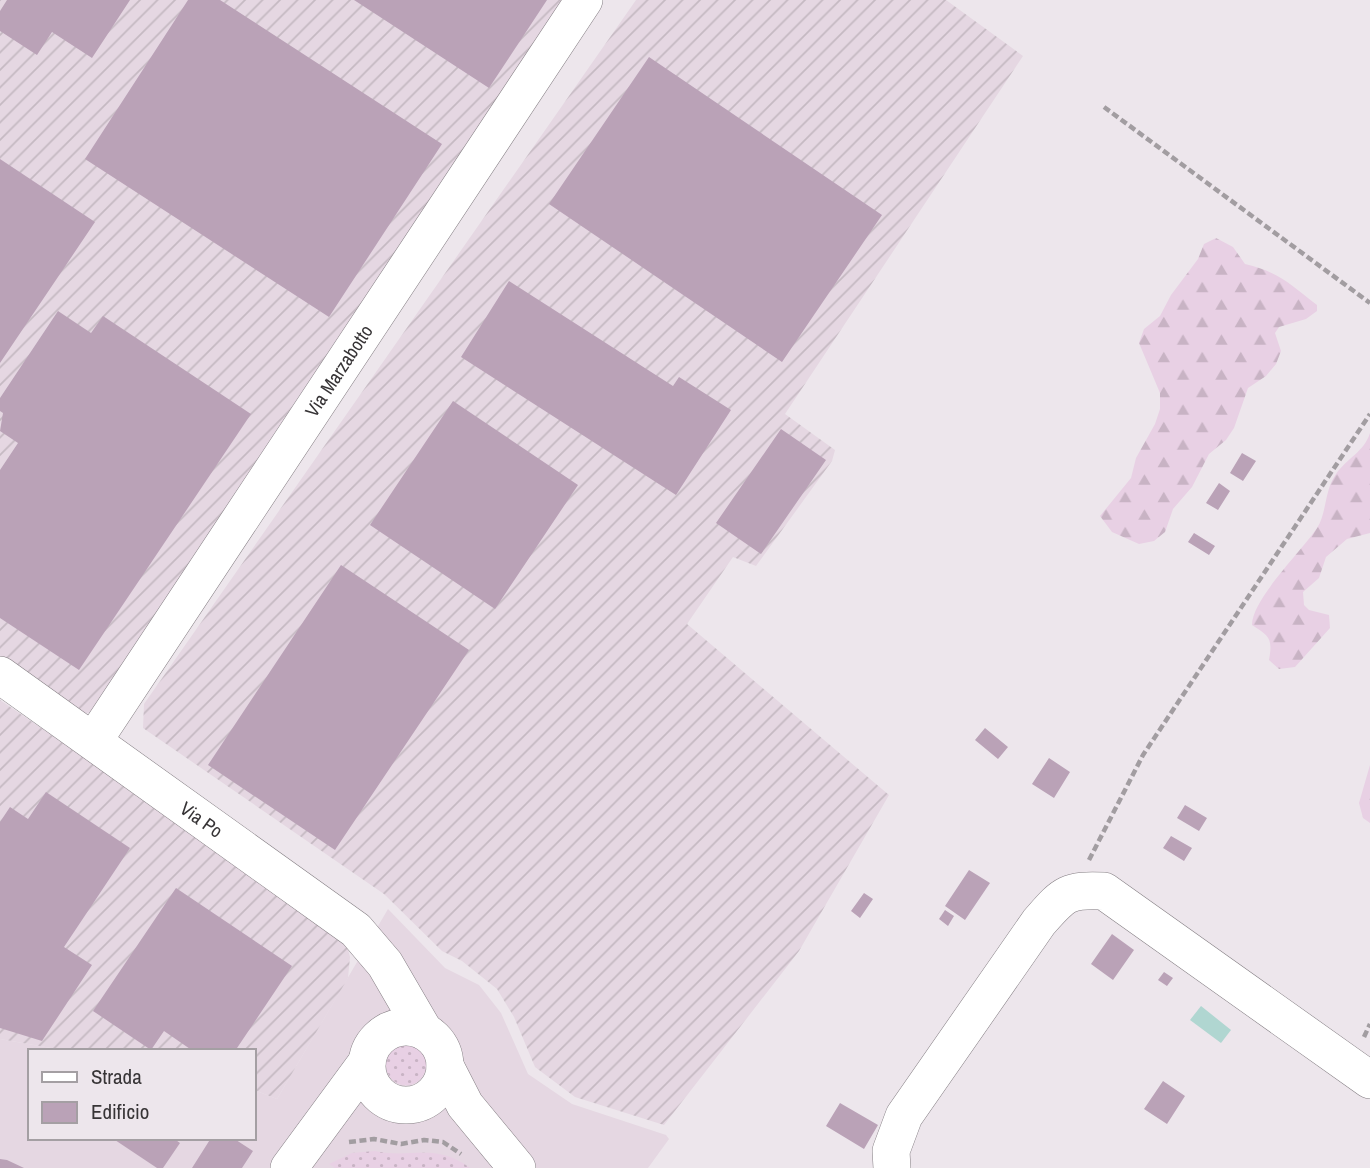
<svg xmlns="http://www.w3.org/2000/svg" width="1370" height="1168" font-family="'Archivo Narrow',sans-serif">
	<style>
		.built { fill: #e5d7e2 }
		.industrial { fill: url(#industrial-furrows) }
		.forest { fill: url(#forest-firs) }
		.garden { fill: url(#garden-dots) }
		.water { fill: #b0d6d1 }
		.building { fill: #baa2b7 }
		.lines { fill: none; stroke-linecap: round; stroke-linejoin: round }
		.minor-casing { stroke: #847e83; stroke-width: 38 }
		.path { stroke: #a29da1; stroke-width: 4.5; stroke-dasharray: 7 3.5; stroke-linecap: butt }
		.minor { stroke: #fff; stroke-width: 37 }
		.labels { text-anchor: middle; stroke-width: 5; stroke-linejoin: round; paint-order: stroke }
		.street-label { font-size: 19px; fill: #373436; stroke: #ede6ec }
	</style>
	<defs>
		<pattern id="industrial-furrows" width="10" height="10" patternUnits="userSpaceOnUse" patternTransform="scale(1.75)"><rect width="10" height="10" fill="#e5d7e2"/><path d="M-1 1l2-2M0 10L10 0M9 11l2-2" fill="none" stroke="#c5b9c2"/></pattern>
		<pattern id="forest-firs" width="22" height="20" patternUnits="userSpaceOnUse" patternTransform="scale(1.75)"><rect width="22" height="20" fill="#e8d0e4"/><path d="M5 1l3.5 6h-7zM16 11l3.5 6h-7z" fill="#c8b3c4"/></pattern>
		<pattern id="garden-dots" width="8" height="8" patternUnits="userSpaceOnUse" patternTransform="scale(1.75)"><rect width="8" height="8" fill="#e8d0e4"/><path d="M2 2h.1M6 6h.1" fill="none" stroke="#c8b3c4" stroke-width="1.8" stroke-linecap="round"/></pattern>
	</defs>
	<rect width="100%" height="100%" fill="#ede6ec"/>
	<!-- built -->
	<path class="built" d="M388 909 445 968 479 985 501 1013 528 1074 572 1104 666 1135 669 1139 648 1168H0V1039L68 1051H30V1138H254V1090L277 1099Z"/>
	<!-- industrial -->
	<path class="industrial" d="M0 0H574L107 710 81 714 0 659Z
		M636 0H946L1023 56 785 414 835 450 832 461 756 566 733 557 687 624 889 795 799 951 664 1125 575 1097 535 1067 514 1017 497 989 462 961 442 951 384 894 143 728 144 704Z
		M0 700 344 934 350 957 348 978 277 1099 254 1090V1051H68L0 1039Z"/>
	<!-- forest -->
	<path class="forest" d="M1216 238 1233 247 1245 264C1279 272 1290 284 1317 305V311L1306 319 1279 327 1275 333 1281 351 1276 364 1266 376 1248 388 1234 428 1226 440 1209 454 1192 487 1173 509 1165 532 1154 541 1139 544 1112 532 1100 516 1131 478 1136 458 1155 424 1160 409V393L1139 343 1144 329 1160 316 1171 295 1198 259 1204 244Z
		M1370 433V533L1347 539 1326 557 1319 578 1303 592 1304 605 1309 610 1329 615 1330 628 1295 667 1279 669 1269 660C1273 638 1269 636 1252 625 1252 599 1301 552 1317 528 1327 513 1324 491 1336 474 1347 458 1364 452 1370 433Z
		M1370 765V823L1363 818 1359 803Z"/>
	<!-- garden -->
	<path class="garden" d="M386 1065a20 20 0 1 1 40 0a20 20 0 1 1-40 0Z
		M375 1151C411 1159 436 1142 470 1168H335L329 1164 352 1153Z"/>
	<!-- water -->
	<path class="water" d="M1201 1006 1231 1030 1221 1043 1190 1020Z"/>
	<!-- building -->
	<path class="building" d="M7 0H130L92 58 52 32 37 55 0 31V11Z
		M188 0H220L442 144 329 317 85 159Z
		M354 0H547L489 88Z
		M649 57 882 215 782 362 549 204Z
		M0 159 95 222 0 363Z
		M509 281 673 386 679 377 731 410 676 495 461 357Z
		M58 311 91 333 103 316 251 414 79 670 0 618V470L18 443 0 431 3 413 0 411V398Z
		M453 401 578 485 495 609 370 525Z
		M781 429 826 460 761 554 716 523Z
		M1242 453 1256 461 1243 481 1230 473Z
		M1219 483 1230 491 1218 510 1206 503Z
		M1194 533 1215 546 1209 555 1188 542Z
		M341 565 469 650 335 850 208 765Z
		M985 728 1008 747 998 759 975 740Z
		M1049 758 1070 772 1054 798 1032 784Z
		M46 792 130 848 64 947 92 965 42 1041 0 1028V822L10 807 28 819Z
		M1185 805 1207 818 1199 831 1177 818Z
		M1171 836 1192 848 1184 861 1163 848Z
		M969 870 990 883 965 920 945 906Z
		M176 888 292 966 235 1051H193L164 1031 151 1050 93 1011Z
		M864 893 873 899 860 918 851 911Z
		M945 910 954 916 948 926 939 919Z
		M1112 934 1134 950 1113 980 1091 964Z
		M1164 972 1173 978 1167 986 1158 980Z
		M1163 1081 1185 1096 1167 1124 1144 1109Z
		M840 1103 878 1125 864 1149 826 1126Z
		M112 1138H173L180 1143 163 1168H157Z
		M211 1138H233L253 1151 242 1168H192Z
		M0 1159 7 1160 24 1168H0Z"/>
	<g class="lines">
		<defs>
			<g id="minor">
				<path id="s1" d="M0 675 356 930 385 964 424 1031"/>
				<path id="s2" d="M94 740 584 0"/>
				<circle cx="406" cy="1066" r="39"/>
				<path d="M445 1066 465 1105 517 1168"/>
				<path d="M289 1168 367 1062"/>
				<path d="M892 1168 891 1151 904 1116 1039 922C1063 895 1066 889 1104 891L1370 1080"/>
			</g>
		</defs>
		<!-- minor casing -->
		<use href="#minor" class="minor-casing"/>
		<!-- path -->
		<path class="path" d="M1104 107 1370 303
			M1089 860 1143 755 1370 414
			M1364 1037 1370 1024
			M349 1142 374 1139 401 1144 424 1140 443 1142 461 1154"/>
		<!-- minor -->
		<use href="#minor" class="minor"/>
	</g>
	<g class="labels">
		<!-- street labels -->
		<g class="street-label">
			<text dy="7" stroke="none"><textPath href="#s2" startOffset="443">Via Marzabotto</textPath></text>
			<text dy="7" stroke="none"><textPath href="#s1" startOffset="248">Via Po</textPath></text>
		</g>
	</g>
	<!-- legend -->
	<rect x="28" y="1049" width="228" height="91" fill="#ede6ec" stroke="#a49fa3" stroke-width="2"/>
	<rect x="42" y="1072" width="35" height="10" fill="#ffffff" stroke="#a49fa3" stroke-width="2"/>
	<text x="91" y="1084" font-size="21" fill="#373436">Strada</text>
	<rect x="42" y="1102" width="35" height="21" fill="#baa2b7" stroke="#a49fa3" stroke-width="2"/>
	<text x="91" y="1119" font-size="21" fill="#373436">Edificio</text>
</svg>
